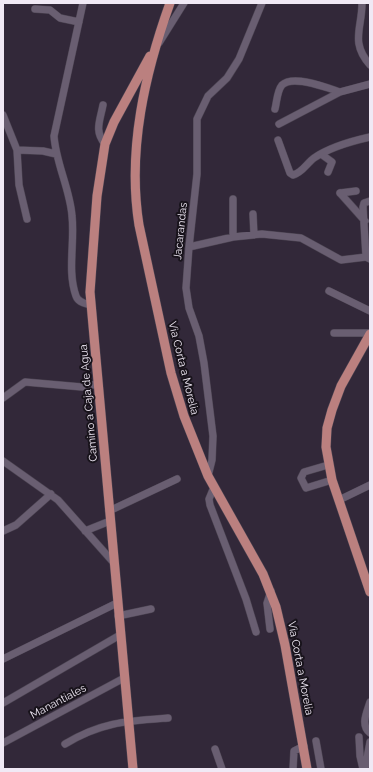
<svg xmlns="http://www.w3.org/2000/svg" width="373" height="772" font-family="Raleway,sans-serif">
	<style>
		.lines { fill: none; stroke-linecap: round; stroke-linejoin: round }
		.minor-casing { stroke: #4d4553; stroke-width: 8 }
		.major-casing { stroke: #4d4553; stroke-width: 10 }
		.minor { stroke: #695e71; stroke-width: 7 }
		.major { stroke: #bb807f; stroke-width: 9 }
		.labels { text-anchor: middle; stroke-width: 4; stroke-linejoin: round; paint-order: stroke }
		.street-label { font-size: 11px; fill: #f0e9f5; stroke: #18131b }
	</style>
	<rect width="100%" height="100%" fill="#322839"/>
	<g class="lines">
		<defs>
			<path id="minor" d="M83 3 54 136C56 164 70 189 72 216 75 242 67 271 76 296 78 302 84 303 90 305
				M362 3C362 29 350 42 370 65
				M35 9 50 10 60 18 79 22
				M159 43 184 3
				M103 105C100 121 94 131 105 144
				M275 109C277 101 277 91 282 85 293 74 328 88 340 92
				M3 115 17 150 19 185 27 219
				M279 124 340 92 370 84
				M278 140 290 173 293 175C302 173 307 163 314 158 330 147 352 141 370 137
				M17 150 43 151 56 154
				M321 154 332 162 328 172
				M340 193 365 221
				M340 193 356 191
				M253 214 254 235
				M233 237V199
				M189 247 233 237 262 234 301 238 341 260 366 257 370 259
				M366 257 363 207 364 203 370 201
				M329 291 370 311
				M334 333H370
				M3 398 25 382 82 387 98 384
				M3 461 58 500 114 563
				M328 465 304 472 301 478 306 488 332 480
				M208 476 212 460 213 436 204 363 199 336 189 308 186 288 189 247 197 174V119L208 96 227 78 239 59 262 3
				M214 487 209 499 210 505 246 599 256 632
				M339 500 370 485
				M109 511 177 479
				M3 531 16 525 51 494
				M85 531 110 521
				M118 616 151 609
				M270 629 267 603 271 591
				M3 659 117 603
				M370 702C367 712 360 725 370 733
				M3 703 120 635
				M359 737 360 756 363 769
				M316 741 321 769
				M3 743 124 678
				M65 744C101 722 127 721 168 718
				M215 749 222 769
				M293 769 294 751 304 746
				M365 769 370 742"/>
			<path id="major" d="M170 3C145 73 127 150 139 225L171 373 184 416 208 476 263 574 276 607 285 645 307 769
				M370 334 341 386 332 410 327 428 326 447 332 480 370 592
				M133 769 90 292 97 196 105 144 114 122 150 56"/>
		</defs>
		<!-- minor casing -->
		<use href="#minor" class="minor-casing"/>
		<!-- major casing -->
		<use href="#major" class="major-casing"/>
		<!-- minor -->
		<use href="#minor" class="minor"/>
		<!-- major -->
		<use href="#major" class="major"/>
	</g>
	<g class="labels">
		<!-- street labels -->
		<g class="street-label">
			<text transform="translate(180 231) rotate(-84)" y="4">Jacarandas</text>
			<text transform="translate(184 368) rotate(76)" y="4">Via Corta a Morelia</text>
			<text transform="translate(88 403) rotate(-95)" y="4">Camino a Caja de Agua</text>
			<text transform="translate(301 668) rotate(79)" y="4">Via Corta a Morelia</text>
			<text transform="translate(58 701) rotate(-28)" y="4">Manantiales</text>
		</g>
	</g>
	<!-- border -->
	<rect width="373" height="772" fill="none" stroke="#f0e9f5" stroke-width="8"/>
</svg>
